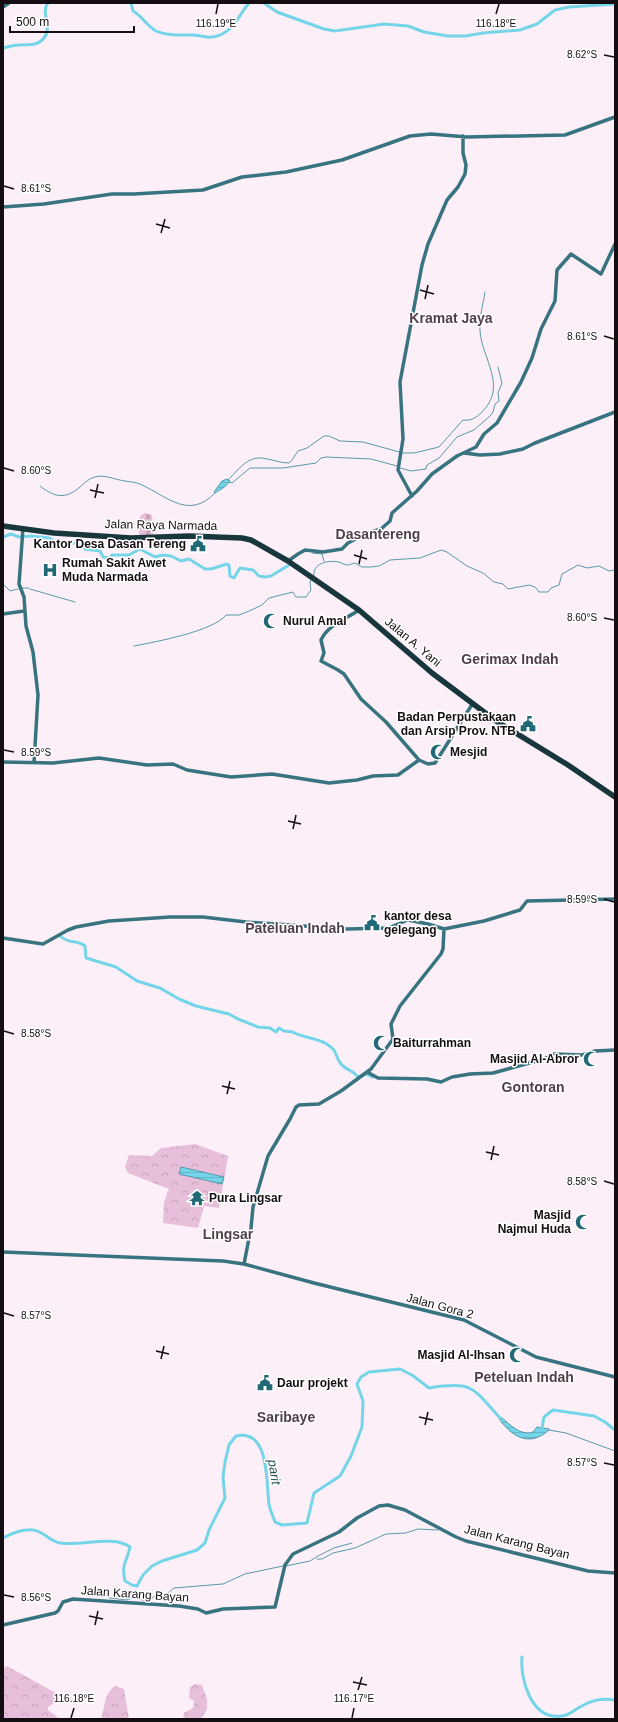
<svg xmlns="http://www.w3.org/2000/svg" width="618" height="1722" font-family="Arial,sans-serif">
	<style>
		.forest { fill: url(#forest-crowns) }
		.cemetery { fill: url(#cemetery-stones) }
		.water { fill: url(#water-rules); stroke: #5799a8 }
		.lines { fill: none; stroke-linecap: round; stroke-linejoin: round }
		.stream { stroke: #5799a8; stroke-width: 1 }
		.river { stroke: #74d5e9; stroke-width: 3 }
		.secondary { stroke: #387480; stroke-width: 3.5 }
		.highway { stroke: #18373d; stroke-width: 5.5 }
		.ticks { fill: none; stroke: #140d12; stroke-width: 1.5 }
		.labels { text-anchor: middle; stroke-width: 3; stroke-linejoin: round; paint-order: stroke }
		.street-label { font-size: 12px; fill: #140d12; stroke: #fff }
		.poi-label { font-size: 12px; font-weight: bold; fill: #140d12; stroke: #fff; text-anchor: start }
		.water-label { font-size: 13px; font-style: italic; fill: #255059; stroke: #fff }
		.quarter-label { font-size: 14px; font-weight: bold; fill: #503f4b; stroke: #fff }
		.ticks-label { font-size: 10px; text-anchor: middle; fill: #140d12; stroke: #fff; stroke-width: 3; stroke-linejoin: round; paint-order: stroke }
	</style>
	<defs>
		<pattern id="forest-crowns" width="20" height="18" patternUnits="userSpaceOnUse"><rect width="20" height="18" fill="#e7bfdb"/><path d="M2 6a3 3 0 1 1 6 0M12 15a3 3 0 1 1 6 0" fill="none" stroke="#c5a3bb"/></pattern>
		<pattern id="cemetery-stones" width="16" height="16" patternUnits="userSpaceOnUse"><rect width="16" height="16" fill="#e7bfdb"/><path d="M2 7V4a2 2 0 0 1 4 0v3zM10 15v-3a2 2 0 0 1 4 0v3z" fill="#c5a3bb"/></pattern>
		<pattern id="water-rules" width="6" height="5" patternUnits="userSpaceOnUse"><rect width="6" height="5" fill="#74d5e9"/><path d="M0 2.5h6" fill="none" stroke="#64b6c7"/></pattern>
	</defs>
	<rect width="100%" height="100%" fill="#fdeff8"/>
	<!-- forest -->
	<path class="forest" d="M195 1144 228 1156 219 1208 204 1206 198 1228 163 1223 164 1202 169 1189 128 1173 125 1167 129 1155 152 1156 161 1148Z
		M7 1666 56 1693 62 1695 68 1693 70 1695 71 1701 56 1702 48 1707V1710L60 1719H3V1669Z
		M195 1684 202 1685 207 1699V1709L201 1719H183L184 1713C188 1709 195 1711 194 1701L189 1698 190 1687Z
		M115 1686 124 1689 129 1719H101C105 1708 104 1693 115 1686Z"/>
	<!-- cemetery -->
	<path class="cemetery" d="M145 513 152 515 153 535 139 536 140 516Z"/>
	<!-- water -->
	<path class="water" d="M227 479 230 481C225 488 221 489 215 493L214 492 222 481Z
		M181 1167 224 1177 222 1184 179 1174Z
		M500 1418H502C511 1425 520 1436 533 1432L537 1427 549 1429V1430C530 1447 513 1438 499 1419Z"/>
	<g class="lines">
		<!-- stream -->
		<path class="stream" d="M400 468 411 471 426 469 427 465 439 458 457 437 474 430 490 416 493 412 495 404 499 401 498 393 502 383 498 367
			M228 480C240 468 249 454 267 459 275 460 280 463 289 463L292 460 298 451 307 448 324 436H329L340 441 363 442 403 453H414L439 447 463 420C471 421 476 418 482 412 508 386 482 359 480 331 479 318 483 305 485 292
			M229 482 232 483 250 468H283L316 463 321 458 326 457 371 459 397 466
			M40 486C54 497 65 500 80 487 84 483 90 478 95 477 104 474 116 480 125 481 130 482 137 482 142 485 168 497 189 520 215 493
			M312 553 322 554 324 561
			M314 576C312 563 328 560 339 562 342 563 345 565 348 565 350 565 353 563 355 563L362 567H371L379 566 390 560 420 558 441 550 447 552 467 566 483 573 494 582 503 584 508 589 529 585 535 587 539 592H548L551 588 559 585 562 574 578 565 587 568 599 566 609 571 615 570
			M3 584 10 591 18 589
			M22 588H29
			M30 589 75 602
			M134 646C155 642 214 631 226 615H239L247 612 262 605 269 598 293 592 296 597H306L311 590 310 583 311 580
			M549 1430 566 1433 615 1451
			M317 1559H322L333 1553 355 1548 386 1534 406 1533 418 1529 438 1530
			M286 1566 310 1561 318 1556 334 1548 352 1543
			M96 1596H106L110 1598 126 1600 133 1598 148 1601 155 1596 168 1593 174 1588 223 1584 245 1574 283 1566"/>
		<!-- river -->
		<path class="river" d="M131 3 133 11C142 16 147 26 156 31 167 36 181 35 193 35 199 35 205 38 212 37 232 35 238 16 249 3
			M264 3 277 12 324 29 335 31 384 24 408 26 424 32 448 36H466L483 33 520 30 537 24 555 10 569 7 615 4
			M3 48C8 47 13 45 18 45 28 44 37 47 44 38 53 27 40 12 48 3
			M3 537 11 534 19 537 31 536 49 538 58 543H75L82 545 85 549 100 551 103 557 110 558 112 555H129L140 549 155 557 163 555 171 556 181 561 189 559 205 569H211L227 564 229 565 230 576 234 578 240 568 253 570 259 576 265 577 271 576 289 565
			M60 936C70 945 76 939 85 946L86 958 116 967 137 981 160 988 179 999 196 1006 229 1014 238 1019 258 1027 270 1028 276 1032 279 1028 284 1031 293 1032C297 1036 316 1038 325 1043 339 1051 334 1055 341 1064 346 1070 354 1071 358 1077L366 1074 373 1077
			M542 1428 544 1417 553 1410 594 1416 605 1422 615 1430
			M3 1538C13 1533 22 1529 33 1530 43 1531 51 1542 60 1543 81 1546 113 1535 130 1547 127 1562 121 1563 125 1581L132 1585 137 1586 143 1575 152 1566 162 1561 197 1550 205 1543 209 1530 225 1498 223 1477 225 1462 229 1445 236 1436C270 1428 266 1483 269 1504 270 1510 273 1516 275 1522L282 1525 307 1523 314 1493 340 1476 351 1456 362 1427 363 1401 357 1384 361 1377 369 1372 400 1369 412 1375 429 1388C473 1381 472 1387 500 1418
			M522 1657C520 1679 531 1720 561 1716 568 1716 574 1710 580 1707 592 1700 601 1698 615 1700"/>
		<!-- secondary -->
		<path class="secondary" d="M3 7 9 3
			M3 207 44 204 112 194H134L203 190 242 177 286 172 342 160 410 136 431 134 467 137 565 135 615 117
			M464 453 480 455 500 454 523 449 535 443 615 412
			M412 496 398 470 403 439 400 382 422 265 428 244 447 200 458 187 465 174 466 165 463 153V136
			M23 528 19 584 24 597 26 626 33 652 38 695 34 763
			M288 561 298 554 305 550 323 552 342 549 348 543 367 533 381 529 390 521 392 513 417 491 432 474 457 456 476 447 484 434 497 423 521 382 532 358 541 329 555 301 557 270 571 254 601 274 615 244
			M359 610C346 619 328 625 321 640L324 653 321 661 338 670 344 674 361 699 386 722 419 760 428 764 435 763 473 703
			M3 614 24 611
			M3 762 53 763 99 758 147 765 173 764 187 770 231 777 272 774 329 783 357 780 373 776 398 775 419 760
			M3 938 43 944 68 930 76 927 109 921 170 917H203L246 922 347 929 388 928 408 920 428 924 444 929 484 921 520 910 527 901 615 899
			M367 1072 378 1078 427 1079 441 1082 452 1077 470 1074 493 1073 544 1059 554 1054 582 1055 595 1051 615 1050
			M3 1252 223 1261 244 1264 314 1283 464 1320 536 1357 615 1377
			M244 1264 251 1228 253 1207 268 1156 290 1119 296 1107 299 1105 319 1104 341 1091 371 1069 393 1039 391 1024 400 1006 441 954 443 949 444 929
			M3 1625 55 1613 58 1611 63 1602 73 1599 179 1606 198 1609 206 1613 223 1609 275 1607 285 1565 293 1554 339 1532 357 1518 379 1506 388 1505 405 1510 456 1537 466 1541 588 1571 615 1573"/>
		<!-- highway -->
		<path class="highway" d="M3 526 54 533 131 538 189 536 242 538 251 540 288 561 359 610 432 673 496 721 568 765 615 797"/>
	</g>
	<!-- ticks -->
	<path class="ticks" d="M216 14 218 4M496 14 499 4M604 55 614 57M4 186 14 189M156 224 170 228M161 233 165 219M420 290 434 294M425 299 428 285M604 336 614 339M4 468 14 471M90 490 104 493M95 498 98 484M354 555 367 559M359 564 362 550M604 618 614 620M4 750 14 752M288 821 301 824M293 829 296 815M604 899 614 902M4 1031 14 1034M222 1086 235 1089M227 1094 230 1081M486 1152 499 1155M491 1160 494 1146M604 1181 614 1184M4 1313 14 1316M156 1351 169 1354M161 1359 164 1346M419 1417 433 1420M425 1425 428 1412M604 1463 614 1465M4 1595 14 1597M89 1616 103 1619M95 1625 98 1611M353 1682 367 1685M358 1690 362 1677M71 1718 74 1708M352 1718 354 1708"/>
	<!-- icons -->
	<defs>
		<symbol id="civic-bare" viewBox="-9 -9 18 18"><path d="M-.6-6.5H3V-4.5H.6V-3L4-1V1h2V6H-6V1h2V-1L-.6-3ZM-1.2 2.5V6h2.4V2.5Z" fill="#216976" stroke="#fff" stroke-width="2.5" paint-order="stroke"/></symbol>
		<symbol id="hospital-bare" viewBox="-9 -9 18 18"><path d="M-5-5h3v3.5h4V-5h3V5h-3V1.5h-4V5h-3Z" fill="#216976" stroke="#fff" stroke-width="2.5" paint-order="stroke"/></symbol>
		<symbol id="mosque-bare" viewBox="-9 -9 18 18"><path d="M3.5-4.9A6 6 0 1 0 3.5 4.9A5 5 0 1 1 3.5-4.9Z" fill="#216976" stroke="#fff" stroke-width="2.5" paint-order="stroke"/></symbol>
		<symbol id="temple-bare" viewBox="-9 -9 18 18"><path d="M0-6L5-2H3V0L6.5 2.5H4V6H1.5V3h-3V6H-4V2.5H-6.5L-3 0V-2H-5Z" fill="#216976" stroke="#fff" stroke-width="2.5" paint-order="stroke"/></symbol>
	</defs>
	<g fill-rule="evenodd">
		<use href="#civic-bare" x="187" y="533" width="22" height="22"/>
		<use href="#hospital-bare" x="39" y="559" width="22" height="22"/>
		<use href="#mosque-bare" x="260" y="610" width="22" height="22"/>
		<use href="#civic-bare" x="517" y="713" width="22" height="22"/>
		<use href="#mosque-bare" x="427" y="741" width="22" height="22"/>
		<use href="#civic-bare" x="361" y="912" width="22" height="22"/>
		<use href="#mosque-bare" x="370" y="1032" width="22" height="22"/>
		<use href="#mosque-bare" x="580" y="1048" width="22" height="22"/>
		<use href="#temple-bare" x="186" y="1187" width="22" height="22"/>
		<use href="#mosque-bare" x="572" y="1211" width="22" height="22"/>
		<use href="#mosque-bare" x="506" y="1344" width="22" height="22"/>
		<use href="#civic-bare" x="254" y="1372" width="22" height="22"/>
	</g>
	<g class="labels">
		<!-- street labels -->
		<g class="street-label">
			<text transform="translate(161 525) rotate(1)" y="4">Jalan Raya Narmada</text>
			<text transform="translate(413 642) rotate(40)" y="4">Jalan A. Yani</text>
			<text transform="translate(440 1306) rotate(15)" y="4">Jalan Gora 2</text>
			<text transform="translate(517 1542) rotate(14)" y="4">Jalan Karang Bayan</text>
			<text transform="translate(135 1594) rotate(4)" y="4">Jalan Karang Bayan</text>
		</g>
		<!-- poi labels -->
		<g class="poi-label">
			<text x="186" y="548" text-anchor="end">Kantor Desa Dasan Tereng</text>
			<text x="62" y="567">Rumah Sakit Awet<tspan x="62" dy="14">Muda Narmada</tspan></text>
			<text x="283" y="625">Nurul Amal</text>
			<text x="516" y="721" text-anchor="end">Badan Perpustakaan<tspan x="516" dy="14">dan Arsip Prov. NTB</tspan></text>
			<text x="450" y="756">Mesjid</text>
			<text x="384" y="920">kantor desa<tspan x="384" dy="14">gelegang</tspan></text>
			<text x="393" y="1047">Baiturrahman</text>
			<text x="579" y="1063" text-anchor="end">Masjid Al-Abror</text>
			<text x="209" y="1202">Pura Lingsar</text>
			<text x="571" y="1219" text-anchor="end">Masjid<tspan x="571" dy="14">Najmul Huda</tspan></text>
			<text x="505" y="1359" text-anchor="end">Masjid Al-Ihsan</text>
			<text x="277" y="1387">Daur projekt</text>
		</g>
		<!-- water labels -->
		<g class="water-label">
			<text transform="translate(275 1472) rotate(81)" y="5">parit</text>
		</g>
		<!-- quarter labels -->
		<g class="quarter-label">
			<text x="451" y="323">Kramat Jaya</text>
			<text x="378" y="539">Dasantereng</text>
			<text x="510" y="664">Gerimax Indah</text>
			<text x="295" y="933">Pateluan Indah</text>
			<text x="533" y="1092">Gontoran</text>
			<text x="228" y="1239">Lingsar</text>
			<text x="524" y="1382">Peteluan Indah</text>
			<text x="286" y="1422">Saribaye</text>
		</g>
	</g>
	<g class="ticks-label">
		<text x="216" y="27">116.19°E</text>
		<text x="496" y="27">116.18°E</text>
		<text x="582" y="58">8.62°S</text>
		<text x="36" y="192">8.61°S</text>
		<text x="582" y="340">8.61°S</text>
		<text x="36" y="474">8.60°S</text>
		<text x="582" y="621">8.60°S</text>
		<text x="36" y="756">8.59°S</text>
		<text x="582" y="903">8.59°S</text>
		<text x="36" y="1037">8.58°S</text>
		<text x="582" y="1185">8.58°S</text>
		<text x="36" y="1319">8.57°S</text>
		<text x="582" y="1466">8.57°S</text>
		<text x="36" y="1601">8.56°S</text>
		<text x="74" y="1702">116.18°E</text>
		<text x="354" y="1702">116.17°E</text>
	</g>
	<!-- border -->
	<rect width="618" height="1722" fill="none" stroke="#140d12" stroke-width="8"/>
	<!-- scale -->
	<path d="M10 26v6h124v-6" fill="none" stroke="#140d12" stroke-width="2"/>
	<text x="16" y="26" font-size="12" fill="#140d12" stroke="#ffffff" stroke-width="3" paint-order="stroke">500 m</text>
</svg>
